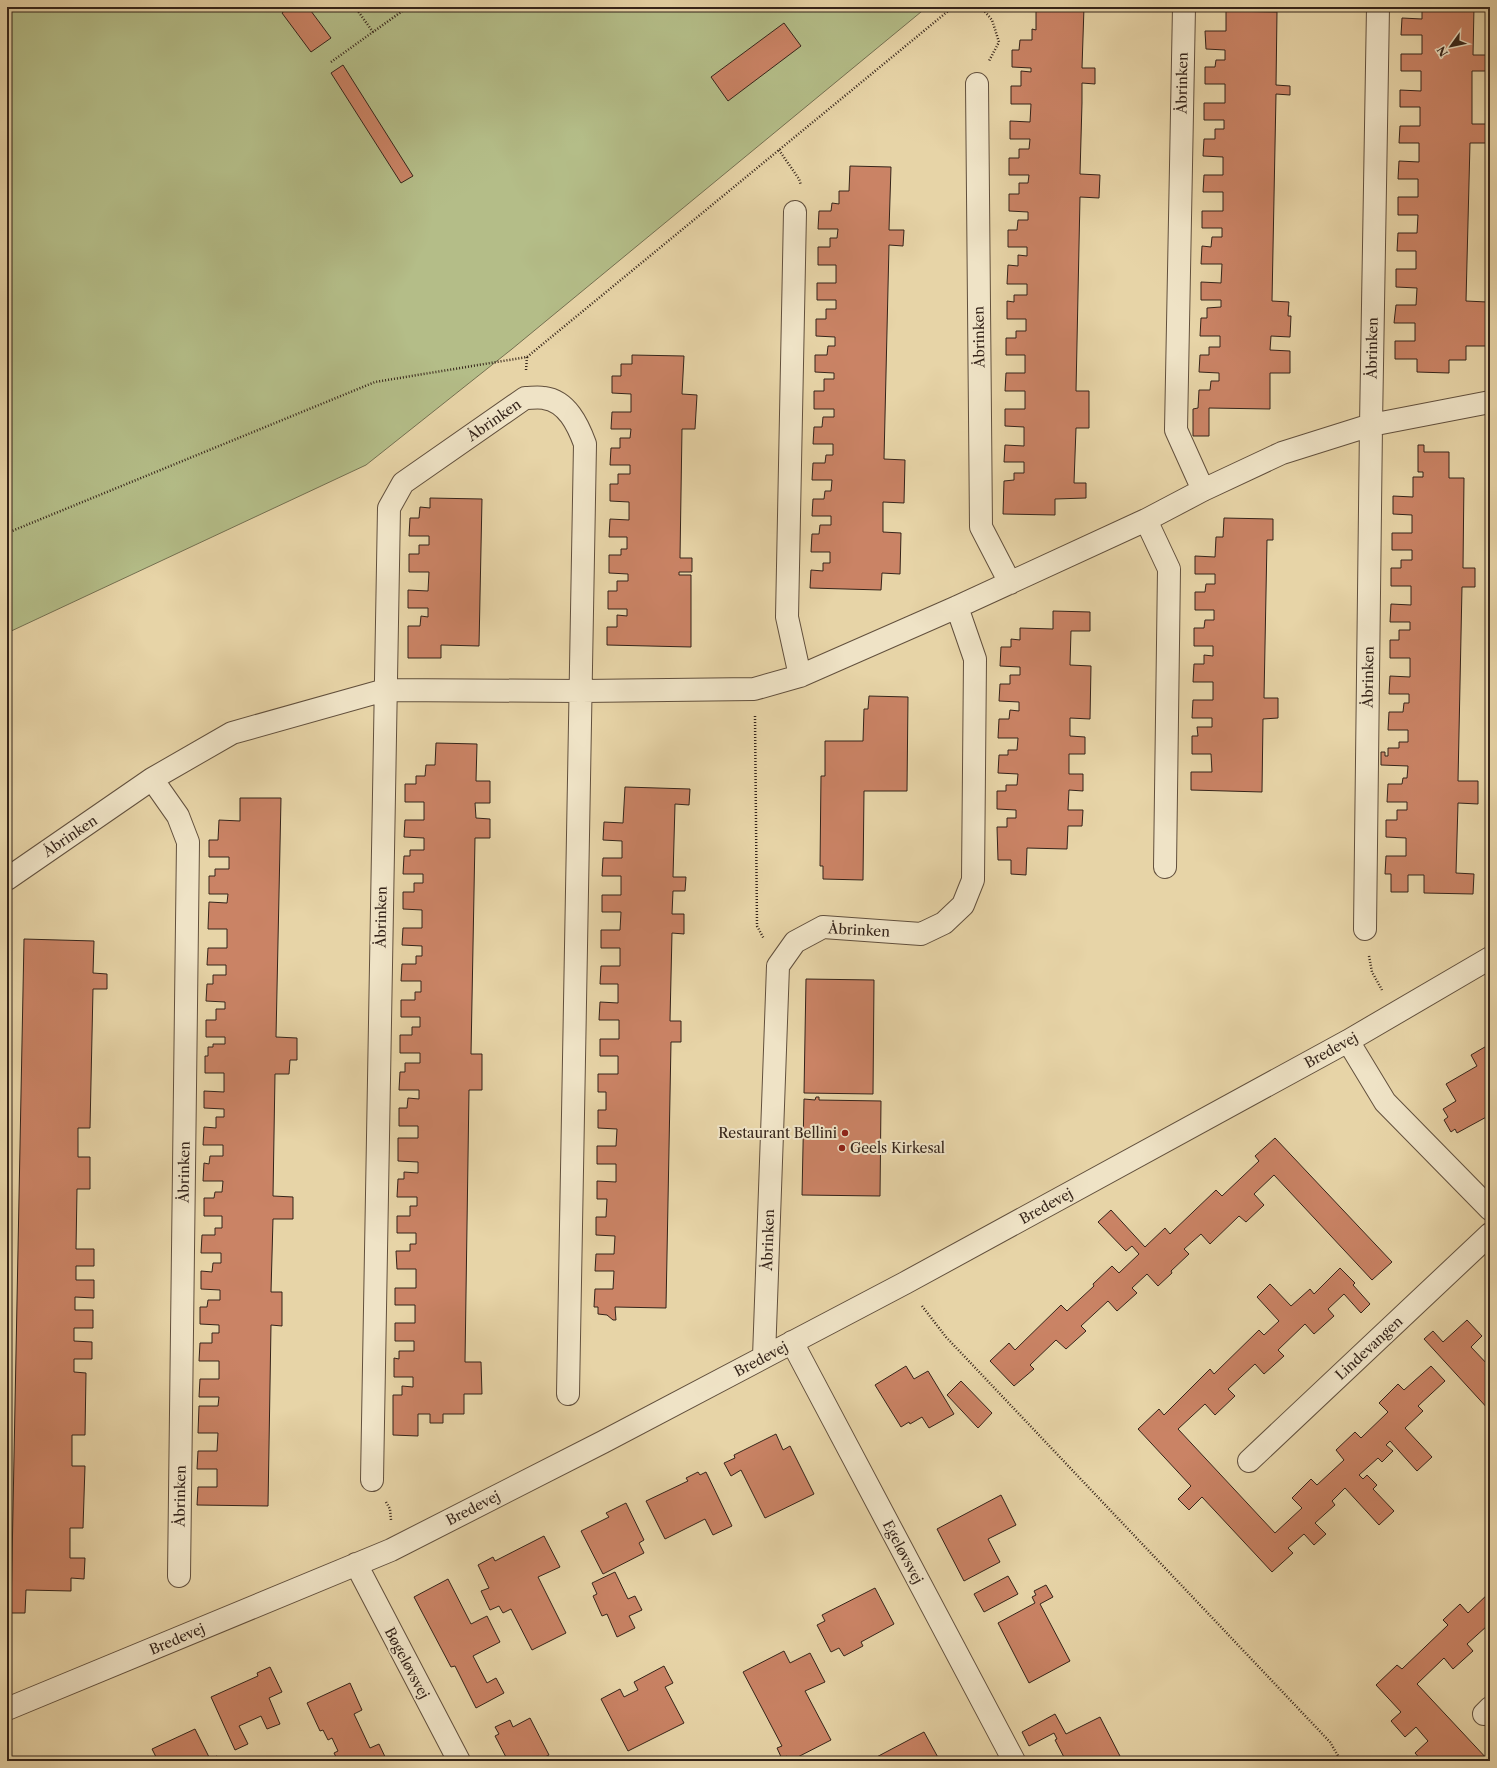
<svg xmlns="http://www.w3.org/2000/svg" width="1497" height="1768" font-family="'Libre Caslon Text',serif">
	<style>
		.green { fill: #b4bd88; stroke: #747051 }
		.building { fill: #ca8365; stroke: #35241a }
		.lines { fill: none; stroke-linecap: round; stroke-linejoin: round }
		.street-casing { stroke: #62503d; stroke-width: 24 }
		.path { stroke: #35241a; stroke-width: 2.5; stroke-dasharray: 1 2; stroke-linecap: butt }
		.street { stroke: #efe3c6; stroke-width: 22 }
		.poi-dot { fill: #8f2418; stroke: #efe3c6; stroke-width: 1.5 }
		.labels { text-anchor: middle; stroke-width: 4; stroke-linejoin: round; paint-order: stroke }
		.street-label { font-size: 14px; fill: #35241a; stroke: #efe3c6 }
		.poi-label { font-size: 14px; fill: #35241a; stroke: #efe3c6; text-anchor: end }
	</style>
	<rect width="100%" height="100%" fill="#e7d4a7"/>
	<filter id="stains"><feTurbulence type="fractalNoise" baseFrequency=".005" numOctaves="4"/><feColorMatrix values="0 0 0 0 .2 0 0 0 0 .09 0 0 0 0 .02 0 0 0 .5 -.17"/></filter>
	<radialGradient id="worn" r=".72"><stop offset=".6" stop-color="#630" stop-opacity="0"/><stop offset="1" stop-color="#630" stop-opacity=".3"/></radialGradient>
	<!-- green -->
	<path class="green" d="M7 7H927L512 349 366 465 7 633Z"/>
	<!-- building -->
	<path class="building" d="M289 7H308L331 38 311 52 282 13Z
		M1052 7H1084L1082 68H1095V84L1082 83V103L1080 174 1100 175 1099 198 1080 197 1076 391H1089V428H1076L1074 483H1086V498L1055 499V515L1003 514 1004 481 1014 480V473H1024V462H1004L1005 445 1024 446V427L1005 426V409H1025V391H1005L1006 373H1025V355H1006V338H1016V331H1026V319H1007V301L1014 302V295H1027V284H1007L1008 265 1018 266V255L1027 256V247H1008V230H1017L1018 220H1028V212L1009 211V194H1019V183H1028L1029 175H1009V158H1019V149H1029L1030 139H1010V121L1030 122 1031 104H1011V86H1021V71L1031 72V68L1012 67V50H1019L1020 40H1032V29L1036 30V10H1052Z
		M1422 7H1474L1473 55H1489V71H1472V124H1486V143H1470L1466 301 1487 302 1486 346H1466V360H1449V373L1417 372V359H1395V341H1415V323H1394L1396 305H1416L1417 288 1396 287V269H1416V251H1397L1398 233H1417L1418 215H1398V197H1418V179H1398L1399 161 1419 162V143H1399L1400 126H1420V107H1400V90L1421 91V71H1401V54H1422V35H1401L1402 18 1422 19Z
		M1226 11 1277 12 1276 85 1290 86V95L1276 94 1272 301 1289 302 1288 316H1291L1290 337 1271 336 1270 350 1290 351V373H1270V409L1209 408V436H1193V409L1198 408 1199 390H1210L1211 381H1219V373L1199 372 1200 355H1209V347H1220V336H1200L1201 318H1207V308L1221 307V300H1201V282L1221 283 1222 264H1201L1202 246 1211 247 1212 237H1222V228H1202V211H1223V192H1203L1204 175H1223V157L1203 156 1204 139H1215V129H1224V120H1204V103H1225V84H1205V67H1215L1216 60H1225V50L1206 49 1205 31H1226Z
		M784 23 801 46 728 101 711 77Z
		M343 65 413 176 401 183 331 73Z
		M850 166 891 167 889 230H904L903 246 889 245 884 459 905 460 904 503 883 502V532L901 533 900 574 882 573 881 590 810 588 811 570 823 571V563H830V552H811L812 534H819L820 525H831V516H812L813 499H824L825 491H831L832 480H812L813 463H825L826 455H833V444H813L814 427H822L823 417H834V409H814V391H824V379H834V373L815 372V355H827L828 346H835V337L816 336V319H826V309H836V300H817V283H836V265H818V247H830V238H837L838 229H818L819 211H831L832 203 839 204V191H849Z
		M632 355 684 356 682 394 697 395 695 429H682L680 558H692V572H679V575H691V647L607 645V627H617V615L627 616V609H608V591H617V581H628V574L609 573V555H621V549H627V537H609L610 519 629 520V502L610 501V484H618V474H630V465H610L611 448H620V438H630L631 429H611L612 412H631V394L612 393V376H621V364H632Z
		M1418 445H1424V452H1449V478H1464L1463 568H1475V587H1462L1458 781H1478V804L1458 803 1456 873 1474 874 1473 894 1424 893V875H1408V892H1391V874H1385L1386 856H1406V838L1386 837V820H1397V810H1407V802H1387L1388 784H1402L1403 778H1407L1408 766 1381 765V752H1385V756H1388V748H1399V742H1408V730H1388L1389 712H1403L1404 703H1409V694H1389L1390 676 1410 677V658H1390V640H1399V630H1410V622H1390L1391 604 1411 605V586H1391V568H1401V560H1412V550H1392V533H1412V515L1393 514V496L1413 497V477H1423V472H1418Z
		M430 498 482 499 479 646 441 645V658H408V626H420L421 616 428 617V608H408V590L428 591 429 572H409V554H419V545H429V536H409L410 518H419L420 507 430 508Z
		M1224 518 1273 519V540H1267L1264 698H1278V718L1263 719 1262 792 1191 790V772H1212L1211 754H1192V736H1198L1197 727H1212V718H1192L1193 700H1213V682H1193L1194 664H1204V655L1213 656V646H1194V628H1204L1205 620H1214V610H1195V592H1205L1206 584H1215V574H1195V556L1215 557 1216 537H1223Z
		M1053 611 1090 612V631H1071L1070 665 1091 666 1090 719 1070 718V736L1085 737V754H1069V774H1083V791L1069 790 1068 810H1083L1082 826H1068L1067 849 1027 848 1026 875 1011 874V860H998L997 827H1007V818H1016V810L997 809V791H1006V785H1017L1018 774 998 773 999 755H1008V750H1017L1018 738H998L999 719H1009L1010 710 1019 711V702L999 701 1000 684H1010V675H1020V667L1000 666 1001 647H1011V639L1020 640V628L1053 629Z
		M869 696 908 697 907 791H864L863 880 823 879V866H820L821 776H825V741H863L864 709H868Z
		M436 743 477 744 476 781H490V803H475L476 818 490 819V838H475L471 1054H482V1090H469L465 1362H481L482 1394H464V1414H443V1423H430V1414H418V1436L393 1435V1395H402V1386L413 1387V1377H394V1358L399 1359V1351H414V1341H395V1323H415V1305H395V1288H416V1269H397L396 1251H410V1244H416V1233H397V1216H410V1206H417V1197H397L398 1179H404V1172L418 1173V1162L398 1161V1138H418V1126H399V1108H407L408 1098 419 1099V1090H399L400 1072H405V1063H420V1053H400V1035H412V1027H420V1017H401V1000H415V992H421V981H401L402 964H416V956H422V946L402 945 403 928H422V910L403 909V892H414V883H423V874H403L404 856H410V850H424V838L404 837 405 820H424V802H405V784H416V776H425L426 765H435Z
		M625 787 690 789 689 805 675 804 673 877H686L685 891H673L672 914H684V934L672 933 670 1021H681V1042H671L666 1308 615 1307 616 1320H613L607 1315 598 1314V1307H594L595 1289H613L614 1271H595L596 1254H614L615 1236 596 1235V1217H606L607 1199H597V1181L616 1182V1164H597V1146H616L617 1129 598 1128V1110H606V1092H598V1074H618V1056H600V1039H619V1020H599L600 1002 618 1003V984H600L601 966H620V948H601V930H620L621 912H602V895H621V876H602L603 858H622V841L603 840 604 822 623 823Z
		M240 798H281L276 1037 297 1038V1060H290L289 1074H275L273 1196 293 1197V1219H273L271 1292H282V1326L271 1325 268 1506 197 1505 198 1487H217V1469H197L198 1451H217L218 1433H198L199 1406H218L219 1397H199L200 1379H219V1361H199L200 1343H212V1333H219V1325L200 1324V1307H207L208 1300H220V1290L201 1289V1271L212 1272 213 1263H221V1253H201L202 1235H215V1228H222V1216H204V1198H214L215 1192H222L223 1181H203L204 1163 209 1164 210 1156H223V1145H203L204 1127 216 1128V1117H224V1109L204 1108V1091L224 1092V1073H205V1056H208V1047H213V1044H225V1037H206V1020H216V1009H225V1002L206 1001 207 984H213V975H226V965H207L208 948H227V929H208L209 902 227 903 228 894H209V876H215V869H229V857H209V840H218L219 820 240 821Z
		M24 939 94 941 93 973 107 974V989H93L90 1128H78V1157H90V1189H77L76 1249H94V1266H76V1280H94V1298L75 1297V1310H93V1328H74V1341L92 1342V1359H74V1372L86 1373 85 1435H72V1466H85L83 1528H70V1558H85L84 1579 71 1578V1591L26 1590 25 1613H11Z
		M806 979 874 980 873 1094 804 1093Z
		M1490 1044V1115L1457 1133 1455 1129 1451 1132 1444 1120 1448 1117 1443 1109 1456 1101 1446 1084 1477 1066 1471 1055Z
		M816 1097H819V1100L881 1101 880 1196 802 1195 804 1099 815 1100Z
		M1275 1138 1392 1262 1372 1280 1274 1175 1254 1194 1264 1205 1246 1222 1239 1216 1210 1244 1201 1234 1184 1249 1189 1254 1171 1271 1172 1273 1158 1286 1147 1274 1132 1288 1137 1293 1117 1311 1108 1301 1081 1326 1086 1331 1066 1349 1056 1340 1030 1365 1034 1369 1014 1386 990 1361 1009 1343 1015 1350 1061 1305 1067 1311 1094 1286 1093 1284 1112 1266 1119 1273 1139 1254 1132 1246 1126 1251 1098 1222 1111 1210 1145 1247 1165 1228 1170 1234 1216 1190 1222 1196 1259 1161 1255 1156Z
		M1340 1268 1355 1283 1353 1285 1370 1304 1361 1313 1344 1294 1328 1309 1334 1316 1314 1334 1305 1324 1278 1350 1284 1356 1264 1374 1255 1364 1228 1389 1235 1396 1215 1415 1205 1404 1178 1429 1275 1533 1302 1508 1292 1498 1311 1479 1317 1485 1344 1460 1336 1450 1355 1432 1361 1438 1388 1412 1379 1403 1398 1384 1404 1390 1431 1366 1445 1381 1418 1406 1423 1411 1405 1428 1432 1457 1417 1471 1390 1441 1386 1445 1393 1451 1382 1462 1378 1458 1359 1475 1363 1479 1367 1475 1377 1485 1373 1489 1394 1511 1379 1525 1345 1488 1332 1501 1335 1505 1315 1523 1326 1534 1314 1545 1304 1534 1288 1548 1293 1553 1272 1572 1202 1497 1189 1510 1178 1499 1191 1486 1138 1429 1159 1409 1164 1415 1210 1369 1214 1374 1259 1330 1264 1335 1279 1321 1257 1297 1270 1284 1291 1306 1310 1289 1314 1294Z
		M1467 1320 1482 1336 1471 1347 1490 1367V1411L1424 1339 1433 1331 1443 1342Z
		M906 1366 914 1379 928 1371 954 1414 929 1428 922 1417 910 1424 909 1422 901 1427 875 1385Z
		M961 1381 992 1413 978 1428 947 1395Z
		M776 1434 783 1450 790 1446 814 1494 765 1518 741 1470 731 1476 724 1463 735 1458 734 1455Z
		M698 1472 700 1475 706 1472 732 1526 713 1535 705 1519 665 1539 646 1501 688 1481 686 1478Z
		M1001 1495 1016 1525 988 1539 1000 1562 964 1581 937 1529Z
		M626 1503 644 1540 639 1543 644 1553 603 1574 581 1531 609 1517 606 1513Z
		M544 1536 560 1567 538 1577 566 1633 532 1650 511 1609 503 1613 499 1606 490 1610 481 1591 489 1588 478 1565 493 1557 495 1561Z
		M615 1572 628 1599 635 1596 642 1610 629 1616 635 1628 617 1637 607 1614 602 1616 593 1596 597 1594 592 1583Z
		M1008 1576 1018 1594 984 1612 974 1594Z
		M448 1579 471 1624 487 1616 500 1642 473 1656 487 1683 496 1678 504 1693 476 1708 455 1666 451 1667 414 1597Z
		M1046 1585 1053 1597 1040 1604 1070 1661 1029 1683 998 1623 1035 1603 1032 1597 1036 1595 1034 1591Z
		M875 1588 894 1624 861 1642 863 1646 844 1656 839 1648 831 1652 817 1625 825 1621 822 1615Z
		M1490 1592V1629L1487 1626 1467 1644 1473 1651 1453 1669 1444 1658 1417 1684 1489 1761H1422L1415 1753 1428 1741 1416 1727 1405 1737 1391 1721 1401 1712 1376 1685 1397 1665 1402 1669 1448 1625 1443 1620 1460 1604 1468 1613Z
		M784 1651 790 1663 810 1653 825 1682 805 1691 831 1740 790 1761 787 1756 782 1759 777 1748 782 1746 743 1672Z
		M664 1666 673 1683 665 1687 684 1723 628 1751 601 1699 620 1689 624 1697 638 1690 634 1682Z
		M270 1667 282 1692 269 1698 280 1724 267 1729 261 1716 239 1726 248 1744 235 1750 211 1697 258 1676 257 1673Z
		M350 1683 362 1710 354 1714 370 1748 379 1744 387 1761H338L334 1753 338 1751 332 1738 328 1740 323 1730 320 1731 307 1703Z
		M1055 1714 1066 1734 1100 1717 1121 1758 1115 1761H1066L1055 1740 1057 1739 1054 1733 1029 1746 1022 1732Z
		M530 1718 549 1755 537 1761H508L495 1736 499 1734 495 1727 510 1720 513 1727Z
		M195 1729 210 1759 217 1756 220 1761H158L152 1749Z
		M924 1732 940 1761H869Z"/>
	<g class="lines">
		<defs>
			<path id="street" d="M1184 7 1176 430 1203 490
				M977 84 981 527 1010 583
				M795 212 787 617 800 676
				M1146 520 1169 569 1165 867
				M152 779 178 816 188 842 179 1576
				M7 879 152 779 232 733 385 690 582 691 754 689 800 676 957 607 1146 520 1203 490 1282 453 1371 425 1490 402
				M1365 929 1371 425 1378 7
				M1348 1041 1385 1102 1490 1209
				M792 1342 1014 1761
				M764 1357 778 966 795 942 823 927 921 934 944 923 963 905 973 880 975 659 957 607
				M1249 1461 1490 1234
				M372 1480 389 508 403 483 525 398C531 398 538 397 544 398 567 401 578 425 585 444L568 1394
				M356 1564 459 1761
				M7 1709 391 1550 603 1442 905 1283 1348 1041 1490 958
				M1484 1714 1490 1708"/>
		</defs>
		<!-- street casing -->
		<use href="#street" class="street-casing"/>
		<!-- path -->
		<path class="path" d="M355 7 373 32
			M981 7 992 20 999 42 989 61
			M331 62 408 7
			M779 150 799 179 801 185
			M526 370 527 357
			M7 533 375 382 527 357 953 7
			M755 716 757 926 764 939
			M1369 956 1372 972 1382 990
			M922 1306 946 1337 1330 1742 1341 1761
			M386 1502 390 1509 391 1520"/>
		<!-- street -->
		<use href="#street" class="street"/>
	</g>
	<!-- markers -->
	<g class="poi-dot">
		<circle cx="845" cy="1133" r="4"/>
		<circle cx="842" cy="1148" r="4"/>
	</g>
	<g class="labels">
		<!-- street labels -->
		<g class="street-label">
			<text transform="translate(1182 83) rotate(-89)" y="5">Åbrinken</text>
			<text transform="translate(979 337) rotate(-91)" y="5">Åbrinken</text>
			<text transform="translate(1372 348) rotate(-89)" y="5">Åbrinken</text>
			<text transform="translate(494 420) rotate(-35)" y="5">Åbrinken</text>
			<text transform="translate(1368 677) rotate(-89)" y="5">Åbrinken</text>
			<text transform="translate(70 836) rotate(-34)" y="5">Åbrinken</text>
			<text transform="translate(381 917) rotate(-89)" y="5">Åbrinken</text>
			<text transform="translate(859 930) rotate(3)" y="5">Åbrinken</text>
			<text transform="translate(1331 1050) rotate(-29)" y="5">Bredevej</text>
			<text transform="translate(184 1172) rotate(-89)" y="5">Åbrinken</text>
			<text transform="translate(1046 1206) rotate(-29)" y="5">Bredevej</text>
			<text transform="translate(768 1240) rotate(-88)" y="5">Åbrinken</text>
			<text transform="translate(1369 1348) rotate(-43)" y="5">Lindevangen</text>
			<text transform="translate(761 1359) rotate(-28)" y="5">Bredevej</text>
			<text transform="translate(180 1496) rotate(-89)" y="5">Åbrinken</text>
			<text transform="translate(473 1508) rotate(-27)" y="5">Bredevej</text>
			<text transform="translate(903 1552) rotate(62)" y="5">Egeløvsvej</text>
			<text transform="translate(177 1639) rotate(-23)" y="5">Bredevej</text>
			<text transform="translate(407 1663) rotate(62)" y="5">Bøgeløvsvej</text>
		</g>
		<!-- poi labels -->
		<g class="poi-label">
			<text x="837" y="1138">Restaurant Bellini</text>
			<text x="850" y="1153" text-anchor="start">Geels Kirkesal</text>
		</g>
	</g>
	<!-- margin -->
	<rect width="1497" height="1768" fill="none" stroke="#e7d4a7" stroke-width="24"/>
	<rect x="8" y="8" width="1481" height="1752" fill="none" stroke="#35241a" stroke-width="2"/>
	<rect x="12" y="12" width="1473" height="1744" fill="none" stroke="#35241a"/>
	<!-- north arrow -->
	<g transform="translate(1451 46) rotate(237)" stroke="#efe3c6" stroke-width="3" paint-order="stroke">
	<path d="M0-3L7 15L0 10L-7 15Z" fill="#35241a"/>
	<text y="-6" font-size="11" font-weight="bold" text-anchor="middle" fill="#35241a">N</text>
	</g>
	<rect width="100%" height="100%" filter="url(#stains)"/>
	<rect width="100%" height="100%" fill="url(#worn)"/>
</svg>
